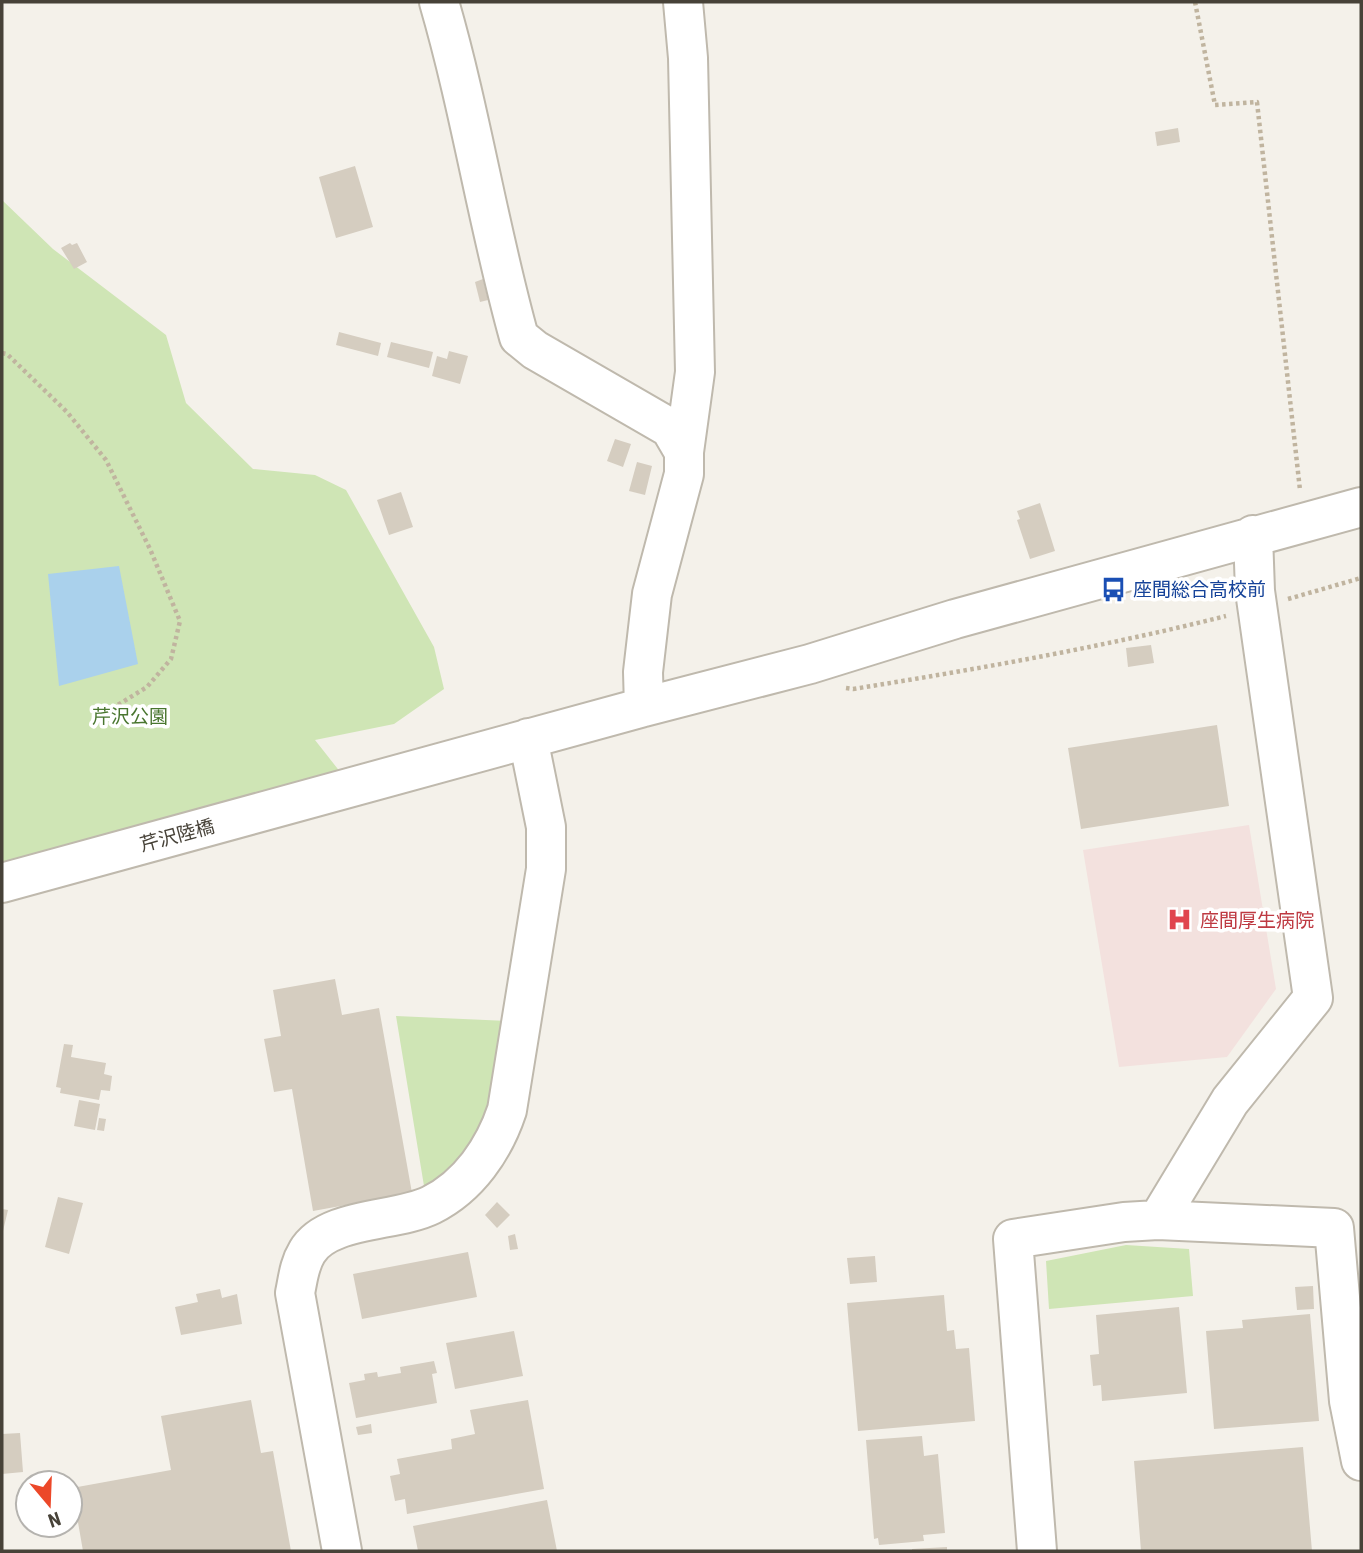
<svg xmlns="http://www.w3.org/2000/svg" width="1363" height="1553" font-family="'Roboto Condensed','Noto Sans JP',sans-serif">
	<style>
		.medical { fill: #f3e1de }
		.green { fill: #cfe5b5 }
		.water { fill: #aad1ec }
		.building { fill: #d5cdc0 }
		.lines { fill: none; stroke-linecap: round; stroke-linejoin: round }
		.minor-casing { stroke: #bfb9ad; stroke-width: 42 }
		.path { stroke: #c0b49f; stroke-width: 4.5; stroke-dasharray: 3.5 3.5; stroke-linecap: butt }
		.minor { stroke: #fff; stroke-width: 38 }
		.labels { text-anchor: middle; stroke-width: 7; stroke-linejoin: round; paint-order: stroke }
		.transit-label { font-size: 19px; fill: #164399; stroke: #fff; text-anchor: start }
		.park-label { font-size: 19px; fill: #49762f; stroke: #fff }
		.street-label { font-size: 19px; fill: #474238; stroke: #fff }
		.health-label { font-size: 19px; fill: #be3a42; stroke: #fff; text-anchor: start }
	</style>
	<rect width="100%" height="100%" fill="#f4f1ea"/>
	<!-- medical -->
	<path class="medical" d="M1249 825 1276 989 1227 1057 1119 1067 1083 850Z"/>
	<!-- green -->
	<path class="green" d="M2 200 53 249 166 335 186 403 253 469 315 475 346 490 434 647 444 689 394 724 315 740 352 787 2 883Z
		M396 1016 508 1021 481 1144 425 1192Z
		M1126 1245 1189 1249 1193 1296 1049 1309 1046 1261Z"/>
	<!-- water -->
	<path class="water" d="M119 566 138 664 59 686 48 574Z"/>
	<!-- building -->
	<path class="building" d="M1178 128 1180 142 1157 146 1155 132Z
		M355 166 373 227 336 238 319 177Z
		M70 243 72 245 77 243 87 262 74 269 61 248Z
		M483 279 488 300 480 302 475 282Z
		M339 332 381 343 378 356 336 345Z
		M391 342 433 352 429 368 387 357Z
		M449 351 468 356 460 384 432 376 437 356 447 359Z
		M615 439 631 444 623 467 607 461Z
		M637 462 652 466 645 495 629 491Z
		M401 492 413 527 389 535 377 500Z
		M1040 503 1055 551 1030 559 1017 520 1020 519 1017 511Z
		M1151 645 1154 663 1128 667 1126 648Z
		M1217 725 1229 806 1081 829 1068 748Z
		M335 979 342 1015 379 1008 412 1193 313 1211 292 1089 274 1092 264 1039 281 1036 273 990Z
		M64 1044 73 1045 71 1057 106 1063 104 1074 112 1076 110 1091 101 1090 99 1100 60 1093 61 1088 56 1087Z
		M79 1100 100 1104 95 1130 74 1126Z
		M99 1118 106 1119 104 1131 97 1130Z
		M58 1197 83 1203 69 1254 45 1247Z
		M497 1202 510 1215 497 1228 485 1215Z
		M2 1209 8 1210 3 1231H2Z
		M515 1234 518 1249 510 1250 508 1236Z
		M468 1252 477 1297 362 1319 353 1274Z
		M875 1256 877 1282 850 1284 847 1258Z
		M1313 1286 1314 1309 1297 1310 1295 1287Z
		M220 1289 222 1298 237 1294 242 1324 181 1335 175 1307 198 1302 196 1294Z
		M944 1295 947 1331 954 1330 956 1349 969 1348 975 1421 858 1431 847 1303Z
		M1179 1307 1187 1393 1102 1401 1101 1385 1093 1386 1090 1355 1099 1354 1096 1315Z
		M1310 1314 1319 1421 1214 1429 1206 1331 1243 1328 1242 1320Z
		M514 1331 523 1376 455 1389 446 1343Z
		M434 1361 437 1373 432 1374 437 1403 356 1418 349 1383 365 1380 364 1374 377 1372 378 1377 401 1373 400 1367Z
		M251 1400 261 1453 273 1451 291 1551H83L72 1488 171 1470 161 1416Z
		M528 1400 544 1489 407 1514 405 1499 395 1501 390 1476 400 1474 397 1459 452 1449 451 1439 475 1434 470 1410Z
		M371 1424 372 1433 358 1435 356 1427Z
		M20 1433 23 1472 2 1474V1434Z
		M922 1436 924 1456 938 1454 945 1533 923 1535 924 1541 879 1545 878 1538 874 1539 866 1440Z
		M1303 1447 1312 1551H1141L1134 1461Z
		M547 1500 557 1551H418L413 1526Z
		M947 1547V1551H912V1549Z"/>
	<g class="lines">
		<defs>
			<path id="minor" d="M439 2C471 112 488 226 519 337L535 350 670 428 684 452V474L652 594 643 672 644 707
				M683 2 688 58 695 372 684 452
				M2 883 644 707 810 664 955 619 1361 507
				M1158 1220 1230 1101 1313 998 1255 591 1253 535
				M342 1551 295 1293C298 1279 299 1265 307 1252 327 1217 397 1222 431 1205 469 1186 494 1149 507 1110L546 869V827L528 738
				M1037 1551 1013 1239 1124 1222 1158 1220 1334 1228 1349 1401 1361 1461"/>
		</defs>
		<!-- minor casing -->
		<use href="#minor" class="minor-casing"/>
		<!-- path -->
		<path class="path" d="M1195 2 1215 105 1257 102 1300 490
			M2 353 7 354 67 412 106 460 150 549 180 621 171 659 147 687 116 706
			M1288 599 1361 578
			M846 688 853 689C978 669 1103 647 1226 616"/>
		<!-- minor -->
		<use href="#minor" class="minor"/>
	</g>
	<!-- icons -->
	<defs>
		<symbol id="bus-bare" viewBox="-9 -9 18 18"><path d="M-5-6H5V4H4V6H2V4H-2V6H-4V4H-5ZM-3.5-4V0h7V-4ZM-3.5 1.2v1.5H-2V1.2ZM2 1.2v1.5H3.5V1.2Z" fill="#1a4fb4" stroke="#fff" stroke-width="2.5" paint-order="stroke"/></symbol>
		<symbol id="hospital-bare" viewBox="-9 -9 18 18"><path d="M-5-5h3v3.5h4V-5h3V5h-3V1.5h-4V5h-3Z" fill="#e0444e" stroke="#fff" stroke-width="2.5" paint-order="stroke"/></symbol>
	</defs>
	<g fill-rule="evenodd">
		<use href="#bus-bare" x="1096" y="572" width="35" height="35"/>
		<use href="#hospital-bare" x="1162" y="902" width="35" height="35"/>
	</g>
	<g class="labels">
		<!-- transit labels -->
		<g class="transit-label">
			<text x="1133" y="596">座間総合高校前</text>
		</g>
		<!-- park labels -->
		<g class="park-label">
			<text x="130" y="723">芹沢公園</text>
		</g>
		<!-- street labels -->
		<g class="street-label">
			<text transform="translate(177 835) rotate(-15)" y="7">芹沢陸橋</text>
		</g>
		<!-- health labels -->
		<g class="health-label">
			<text x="1200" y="927">座間厚生病院</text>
		</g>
	</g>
	<!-- border -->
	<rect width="1363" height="1553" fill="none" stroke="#474238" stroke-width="7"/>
	<!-- north arrow -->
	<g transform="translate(49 1504) rotate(161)"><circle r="33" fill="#ffffff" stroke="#b5b3af" stroke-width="2"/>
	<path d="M0-5L12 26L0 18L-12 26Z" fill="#ec4829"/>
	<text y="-10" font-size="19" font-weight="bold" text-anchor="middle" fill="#474238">N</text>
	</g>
</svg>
